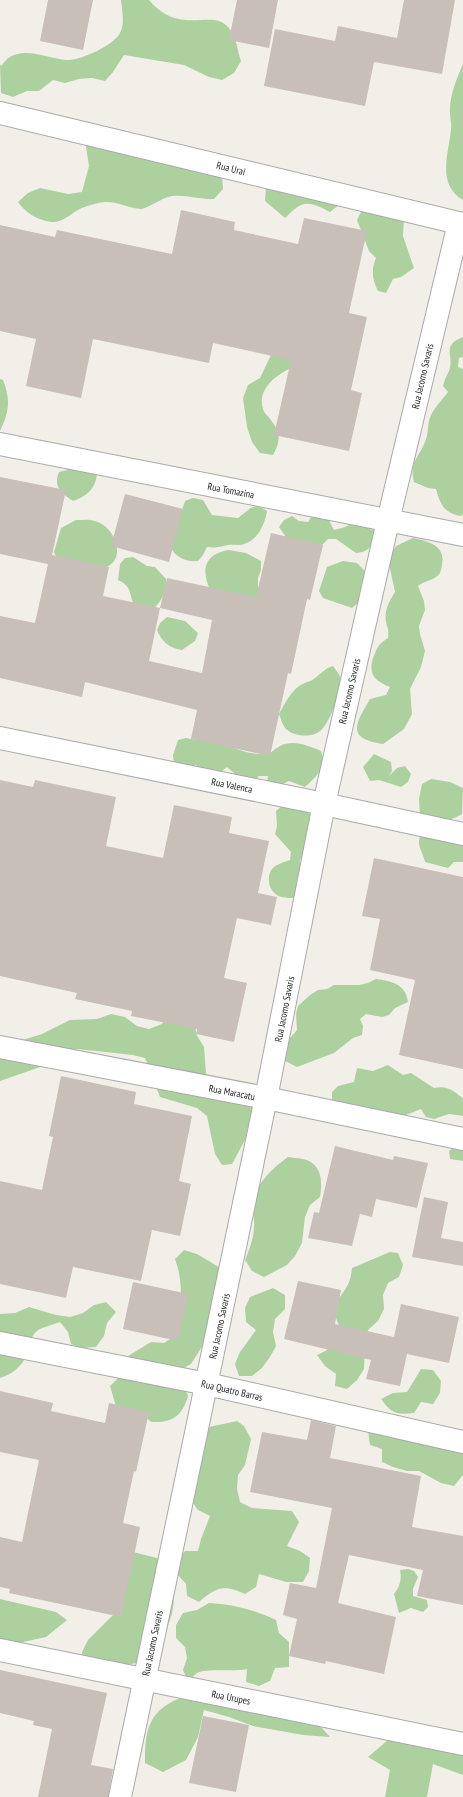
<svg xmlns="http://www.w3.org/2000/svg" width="463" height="1797" font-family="'PT Sans Narrow',sans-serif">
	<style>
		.forest { fill: #add19e }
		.building { fill: #c7bfb8; fill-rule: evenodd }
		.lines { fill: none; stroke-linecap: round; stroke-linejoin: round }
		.street-casing { stroke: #a9a9a9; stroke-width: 24 }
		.street { stroke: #fff; stroke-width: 22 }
		.labels { text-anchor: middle; stroke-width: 3; stroke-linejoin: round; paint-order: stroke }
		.street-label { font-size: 10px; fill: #222; stroke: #fff }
	</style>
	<rect width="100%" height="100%" fill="#f2efe9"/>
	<!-- forest -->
	<path class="forest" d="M121 0H149C159 12 171 19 186 20 205 22 222 13 233 34 237 42 238 53 241 61L234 73 222 80 209 77 184 65 124 55 113 72 105 81 92 78 79 79 65 83 53 80 39 91H27L13 97 1 93 0 64 1 66C4 63 6 59 10 57 26 47 50 59 67 60 80 61 114 45 120 33 125 24 122 10 121 0Z
		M463 64V200C436 184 449 153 451 129 452 124 450 119 450 114 449 97 456 80 463 64Z
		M109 130H123L222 175 223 189 214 199C200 200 180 193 168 197 161 199 146 209 141 209 128 208 117 201 105 202 96 203 85 206 78 210 69 215 62 223 51 222 37 220 26 213 18 202L28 193 40 188 68 194 82 192 89 166 85 140Z
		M266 187 340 204 330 212C308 200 302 200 285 218L265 201Z
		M367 207 404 219 403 236 414 268 401 277 393 279 386 293 378 291C372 280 371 269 376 258L369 251 357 220 361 212Z
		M302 337 289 369C275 376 257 390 263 409 264 413 268 416 270 419 281 433 281 440 273 455L260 453 252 442 247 427 243 398 248 385 260 378 271 355Z
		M463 337V357L459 358 458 367 463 369V514L461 516C444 513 440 504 436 489L428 488 414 482C408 461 421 456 426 439 429 431 427 423 431 415 435 407 442 400 448 392L443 386C444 380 447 376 449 371 455 355 440 346 463 337Z
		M0 379 3 380C11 400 9 412 0 431Z
		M69 462 97 471C97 487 88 496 73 501 61 493 53 486 59 472L67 470Z
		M193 498 203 500 212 515 238 518C250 510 252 501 267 511 265 524 258 540 244 544 239 546 233 544 228 545 220 547 216 548 207 547L203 555 198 561C185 562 177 558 170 547L185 501Z
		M326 515 334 530C340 529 344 527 350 525 358 523 367 528 375 531 375 544 370 552 356 553L336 539H328L319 548 288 540 279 527 284 520 292 516 299 521 308 522 312 516Z
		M76 520C82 520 89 519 95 521 117 527 128 563 102 568 93 569 67 561 57 559L54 552 61 528Z
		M413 538C427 541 446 545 442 564 442 566 441 571 440 573 436 580 424 581 418 586L424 601 425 610 419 626 420 634 425 651 421 667 410 689 412 714 404 729 383 744C346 738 355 725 370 699L386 695 390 687C375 681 368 675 373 658 377 648 378 644 388 638 389 631 388 629 386 622 384 610 389 602 395 592L388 559 396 546Z
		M229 550 246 553 261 561V570L258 578V587L263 598 212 594C201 573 202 554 229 550Z
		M133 557 147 566 155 567 166 579C166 592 163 600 153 609H136C128 596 134 587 118 580L120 564 125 558Z
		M343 561 357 563 364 570 366 578 359 602 352 608 323 598 319 591 327 567Z
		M167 617 185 621 198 633 195 641 182 650C169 648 162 642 157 630L160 623Z
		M333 666C335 669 339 673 340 677 342 689 330 724 320 731 312 738 293 737 285 728 282 724 281 719 279 714 285 703 289 694 299 686 304 682 311 682 315 678 322 673 325 668 333 666Z
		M186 738C193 740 197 739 204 739 223 741 241 754 261 754 272 755 272 750 280 746 293 739 309 746 321 751 327 768 316 777 305 787L289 781 274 788 267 784 268 776H259L253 783 236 780 234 773 227 767 214 778 196 765 189 768 174 764 173 755 178 740Z
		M374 754 391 762 392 771 389 776 397 768 405 766 411 774 408 782 401 787 379 780 370 781 363 767Z
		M431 779 450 782 463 788 462 814C447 824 437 818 420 815L419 799 422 784Z
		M282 806C290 811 293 808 301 810 312 814 320 819 329 826L330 834 305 854 300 860V893L293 898C288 898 281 898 277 895 268 890 266 875 273 868 277 864 285 862 290 860L291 852 275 834 277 826 276 811Z
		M422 832 463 833V862H454L448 868 425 862C422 849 415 845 422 832Z
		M376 979C391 981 406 984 408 1002L395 1008 389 1015 382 1017 366 1014 360 1019 363 1026 362 1035 353 1038 334 1053 297 1067 283 1060 285 1044 297 1030 296 1014 298 1006 310 995 318 990 327 989 334 985H359L368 983Z
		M169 1012 195 1020 196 1034 204 1047 206 1074 246 1091 255 1101 256 1115 248 1127 245 1140 232 1164 222 1165 215 1154 207 1116 197 1108 160 1097 145 1058 133 1055 77 1049 64 1052 43 1066 0 1081V1047L42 1034 70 1020 97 1019 111 1014 125 1017 137 1026 149 1029 162 1024Z
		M388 1065 403 1075 411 1073 434 1088C448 1085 453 1091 463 1098V1116L449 1114 434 1119 426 1117 421 1109 406 1115 390 1118 336 1108 332 1100V1092L338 1086 354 1082 357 1068 373 1071Z
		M463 1144V1161L450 1159 449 1151 457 1145Z
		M288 1157C294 1158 303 1158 309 1161 323 1168 322 1185 320 1197L310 1205 305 1217 302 1243 295 1256 287 1265 264 1277 252 1271 245 1260C250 1248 255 1235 254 1221 254 1213 252 1205 254 1197 259 1181 275 1166 288 1157Z
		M184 1250 197 1254 224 1270 205 1342 191 1364 180 1370 183 1383 188 1396C182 1416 173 1423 151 1422L142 1413 117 1410 110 1386 120 1376 128 1356 151 1342 164 1343 176 1335C180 1308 185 1286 175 1259Z
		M390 1252 398 1253 403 1265 399 1277 388 1283 383 1295 384 1309 378 1321 368 1330 365 1343 364 1369 357 1380 347 1389 335 1386 336 1374 325 1366 317 1355C363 1334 326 1324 337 1302 345 1288 350 1287 352 1268Z
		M273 1288 285 1295V1309L275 1319 273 1332 276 1346 270 1357 262 1368 252 1376H239L235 1364 240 1352 256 1330 246 1322 245 1308 250 1297Z
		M106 1302 116 1312 107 1323 104 1336 96 1347 82 1348 71 1344 68 1332 60 1322C53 1325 42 1327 37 1331 30 1336 30 1347 27 1354 23 1366 11 1375 0 1378V1314L15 1313 29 1307 56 1315 70 1317 83 1313 94 1305Z
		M421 1369 433 1370 441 1381 440 1393 433 1404 421 1402 414 1413C396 1415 391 1413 381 1399L393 1393 407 1392Z
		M237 1421 244 1426 251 1439 245 1465 238 1475 237 1489 240 1502 252 1508 292 1511 299 1522 287 1546 300 1551 310 1558 309 1571 303 1582H286L259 1574 256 1587 245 1594C224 1584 216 1587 199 1602L187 1596 186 1584 177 1574V1561L185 1551H198L201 1539 210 1516 198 1510 190 1499 201 1437 209 1427Z
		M368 1431 463 1437V1475L454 1486 441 1483 419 1471H407L393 1467 382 1462V1449L370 1445Z
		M129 1551 169 1561C176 1595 178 1616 156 1645 153 1649 150 1655 147 1658 135 1668 98 1666 83 1666L82 1652 88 1640 117 1611Z
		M408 1569 414 1571 418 1577 413 1589V1596L427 1600 428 1607 423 1612 411 1608 399 1613 394 1594C400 1587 402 1579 400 1570Z
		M0 1599 56 1612 67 1620 46 1637 0 1647Z
		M209 1603C233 1604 255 1610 276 1620L279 1633 289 1642V1667L275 1668 270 1681 259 1686 246 1682 247 1669C235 1672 206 1668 197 1673 194 1675 190 1680 188 1682L183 1670 187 1658 185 1647 176 1638V1625L183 1613 197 1610Z
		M205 1696 311 1716 330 1737 303 1735 253 1726 229 1717 204 1710 198 1737 186 1760 163 1772 145 1763C145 1733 147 1712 178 1699 185 1696 197 1697 205 1696Z
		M401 1734 463 1754V1775L433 1764 427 1797H385L390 1770 368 1757 388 1740Z"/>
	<!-- building -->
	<path class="building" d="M48 0H93L83 50 40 41Z
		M237 0H278L269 48 229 40Z
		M404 0H455L442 74 374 62 365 106 264 86 275 29 335 41 338 26 397 38Z
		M181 210 235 222 234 230 298 244 304 218 367 231 349 313 367 317 351 390 362 393 349 451 274 435 291 360 213 343 209 363 93 339 81 398 26 386 36 339 0 331V225L55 237 57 230 172 254Z
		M0 477 66 490 52 555 109 567 103 596 160 608 167 578 256 597 271 533 323 545 310 600 307 599 291 674 288 673 270 756 191 739 197 710 85 682 82 697 0 678V616L35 623 48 564 0 554ZM160 608 212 620 202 673 149 661Z
		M125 494 183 509 169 562 111 546Z
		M0 780 33 787 35 780 116 797 106 846 163 858 174 805 232 817 229 833 269 841 258 893 277 897 271 925 237 918 224 978 247 983 234 1042 196 1034 197 1029 131 1016 132 1011 75 999 77 993 0 976Z
		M374 858 463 877V1069L399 1055 415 980 370 970 380 919 362 916Z
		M61 1076 136 1092 134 1104 192 1116 179 1181 191 1184 180 1236 152 1230 141 1281 73 1267 66 1298 0 1284V1181L42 1190 53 1137 49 1136Z
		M335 1146 393 1160 394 1156 428 1163 417 1208 376 1199 372 1217 360 1214 352 1246 308 1238 314 1212 319 1213Z
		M424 1197 448 1202 441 1238 463 1242V1266L412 1257Z
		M298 1281 341 1290 335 1324 394 1337 401 1304 459 1317 449 1363 407 1354 400 1386 366 1379 371 1360 284 1339Z
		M133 1282 188 1294 178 1341 123 1329Z
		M0 1391 53 1403 51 1411 105 1423 109 1403 149 1412 136 1472 134 1471 123 1523 140 1527 121 1617 9 1593 10 1589 0 1587V1537L22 1542 39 1460 0 1452Z
		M311 1420 336 1426 330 1458 421 1476 412 1527 463 1536V1605L417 1596 423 1570 349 1555 338 1603 396 1617 384 1674 326 1661 325 1664 289 1656 297 1619 283 1615 290 1583 316 1588 332 1508 250 1492 262 1432 307 1440Z
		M0 1670 107 1693 91 1765 113 1769 108 1797H38L52 1729 33 1725 34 1721 0 1713Z
		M203 1716 249 1725 236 1792 189 1783Z"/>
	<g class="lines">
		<defs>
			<path id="street" d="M0 113 463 224
				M0 444 463 535
				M0 738 324 804 463 834
				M0 1047 266 1098 463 1139
				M0 1343 207 1384 463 1442
				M0 1650 463 1744
				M120 1797 266 1098 324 804 388 521 459 223"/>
		</defs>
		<!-- street casing -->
		<use href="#street" class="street-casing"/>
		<!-- street -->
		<use href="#street" class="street"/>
	</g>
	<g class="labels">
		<!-- street labels -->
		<g class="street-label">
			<text transform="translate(231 168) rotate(14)" y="4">Rua Urai</text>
			<text transform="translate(422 376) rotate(-77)" y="4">Rua Jacomo Savaris</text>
			<text transform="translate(231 490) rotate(11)" y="4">Rua Tomazina</text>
			<text transform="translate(349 691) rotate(-77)" y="4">Rua Jacomo Savaris</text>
			<text transform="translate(232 785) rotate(11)" y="4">Rua Valenca</text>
			<text transform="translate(284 1009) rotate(-79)" y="4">Rua Jacomo Savaris</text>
			<text transform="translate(232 1092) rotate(11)" y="4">Rua Maracatu</text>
			<text transform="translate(219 1326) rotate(-78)" y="4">Rua Jacomo Savaris</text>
			<text transform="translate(232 1390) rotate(13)" y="4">Rua Quatro Barras</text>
			<text transform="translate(152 1643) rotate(-78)" y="4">Rua Jacomo Savaris</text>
			<text transform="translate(231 1697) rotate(11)" y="4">Rua Urupes</text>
		</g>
	</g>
</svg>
